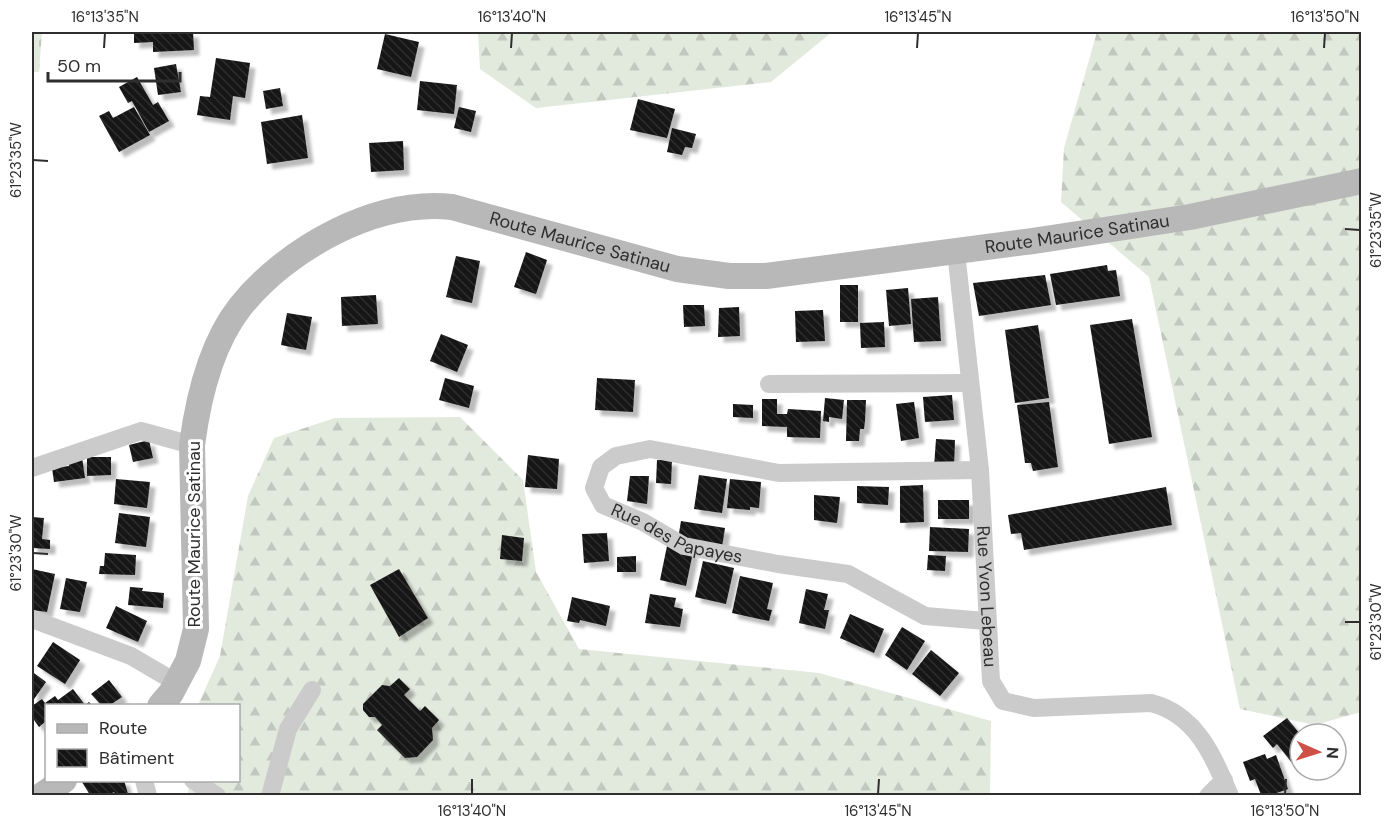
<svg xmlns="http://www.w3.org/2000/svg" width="1393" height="827" font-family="'DM Sans',sans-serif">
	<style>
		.forest { fill: url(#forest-firs) }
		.cemetery { fill: url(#cemetery-stones) }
		.building { fill: url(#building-back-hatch); filter: url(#shadow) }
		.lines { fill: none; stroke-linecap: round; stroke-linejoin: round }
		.street { stroke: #cbcbcb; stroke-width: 18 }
		.secondary { stroke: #b8b8b8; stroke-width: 26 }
		.ticks { fill: none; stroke: #2e2e2e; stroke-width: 2 }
		.labels { text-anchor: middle; stroke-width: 6; stroke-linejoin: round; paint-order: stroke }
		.street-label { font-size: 18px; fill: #2e2e2e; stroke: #fff }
		.neatline { fill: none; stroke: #2e2e2e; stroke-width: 2 }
		.ticks-label { font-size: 15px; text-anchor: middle; fill: #2e2e2e }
	</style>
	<defs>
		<pattern id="forest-firs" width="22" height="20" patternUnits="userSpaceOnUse" patternTransform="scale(1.5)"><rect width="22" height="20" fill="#e2e9dd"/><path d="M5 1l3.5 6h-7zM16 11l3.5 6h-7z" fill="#c2c8be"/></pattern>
		<pattern id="cemetery-stones" width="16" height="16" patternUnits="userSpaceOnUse" patternTransform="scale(1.5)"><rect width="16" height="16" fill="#e2e9dd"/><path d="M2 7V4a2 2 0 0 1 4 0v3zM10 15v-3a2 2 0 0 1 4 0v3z" fill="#c2c8be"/></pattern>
		<pattern id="building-back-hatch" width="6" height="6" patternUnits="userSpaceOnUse" patternTransform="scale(1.5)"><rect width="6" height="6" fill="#151515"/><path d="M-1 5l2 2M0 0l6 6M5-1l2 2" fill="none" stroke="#2f2f2f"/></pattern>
		<filter id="shadow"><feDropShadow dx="5.5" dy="5.5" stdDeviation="1.5" flood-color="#0004"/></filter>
	</defs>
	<rect width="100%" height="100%" fill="#fff"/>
	<!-- forest -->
	<path class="forest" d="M478 32H832L771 82 536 108 480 69Z
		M1097 32H1361V712L1315 725 1240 709 1149 277 1061 202 1064 148Z
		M460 417 523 480 536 572 579 649 819 673 991 721 990 795 188 796 189 781 238 780V706L198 705 220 656 248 496 274 438 335 418Z"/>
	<!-- cemetery -->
	<path class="cemetery" d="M32 32H42L39 72H32Z"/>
	<!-- building -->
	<path class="building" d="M134 32H193L194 50 153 52V42L134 43Z
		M385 34 419 42 411 77 377 69Z
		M216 58 250 63 245 98 233 96 230 120 197 115 200 96 210 97Z
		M176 64 181 92 158 95 154 68Z
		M137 77 153 105 158 102 169 121 149 132 132 101 128 103 119 87Z
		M420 81 457 85 454 114 417 110Z
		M280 88 283 106 266 109 263 91Z
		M638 99 675 109 667 138 630 130Z
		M134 107 150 135 119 152 99 116 109 111 113 118Z
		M459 107 476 111 471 132 454 128Z
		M302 115 308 158 267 164 261 122Z
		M672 128 696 134 692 148 685 147 682 155 667 152Z
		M403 141 404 170 371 172 369 143Z
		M526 252 547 260 536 294 514 287Z
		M456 256 480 261 472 303 446 297Z
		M1107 265 1108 271 1116 270 1120 296 1056 305 1050 274Z
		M1045 275 1051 305 979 316 973 283Z
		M840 285H858V322H840Z
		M908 288 911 324 889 326 886 290Z
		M376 295 378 324 342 326 341 297Z
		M938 297 941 341 914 342 911 299Z
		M683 305H704L705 326 684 327Z
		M739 307 740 336 718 337 719 308Z
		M823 310 825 341 796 342 795 311Z
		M287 313 312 317 306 350 281 345Z
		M1132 319 1152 437 1109 444 1090 325Z
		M884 322 885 347 861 348 860 323Z
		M1038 325 1049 398 1015 403 1005 330Z
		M441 334 468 345 457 372 430 361Z
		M445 378 474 386 469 408 439 400Z
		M597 378 635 380 633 412 595 410Z
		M952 395 954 420 925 422 923 397Z
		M825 398 844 400 842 419 829 417V422L823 421Z
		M762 399H777V414H787L788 409 821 411 820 438 787 437V427L762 426Z
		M847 400H866L865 421 864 429H860L859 441H846Z
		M914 402 919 438 901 441 896 404Z
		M1049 402 1058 467 1033 471 1031 463H1025L1017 405Z
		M733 404 753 405V418L733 417Z
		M936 439 955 440 954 467H934Z
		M149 440 153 458 133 462 129 445Z
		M528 455 559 459 557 489 525 487Z
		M82 457 85 478 54 482 52 468 69 466 68 459Z
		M87 457H111V475L87 476Z
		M657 460H672L671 484 656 483Z
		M699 475 727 479 722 513 694 509Z
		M630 476H649L647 504 627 501Z
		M116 479 150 482 147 508 114 504Z
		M730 479 761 482 759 508 750 507V510L727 508Z
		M923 485 924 522 900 523V486Z
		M857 486 889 487 888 505 857 503Z
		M1166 487 1172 525 1024 550 1021 533 1011 534 1008 515Z
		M814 495 840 497 837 523 814 520Z
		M938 500H969V519H938Z
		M119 513 150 517 146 547 115 543Z
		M32 517 44 518 42 539 50 540V549L32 548Z
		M681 521 725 528 722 547 678 539Z
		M930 527 969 529 968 552 929 551Z
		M607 533 609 561 584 563 582 534Z
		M502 535 524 538 522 561 500 559Z
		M667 546 693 552 686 586 660 580Z
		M105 553 136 555 135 575 99 574 100 566H104Z
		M928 555 946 556 945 571 927 570Z
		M636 556V572H617V557Z
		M703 561 734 568 726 604 695 597Z
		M32 569 55 574 47 612 32 610Z
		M399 569 428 618 399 637 370 585Z
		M740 576 773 583 767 609 772 610 769 621 732 613Z
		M66 578 87 582 80 612 60 609Z
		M130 587 143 588 142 591 164 593 163 608 128 605Z
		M806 589 828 594 824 610H829L825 629 799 623Z
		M650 594 676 598 674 607 683 609 680 627 645 623Z
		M572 597 610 606 606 626 580 620 579 623 567 621Z
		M116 606 147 621 138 642 106 628Z
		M850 614 884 629 874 653 840 638Z
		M902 627 925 641 907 670 885 655Z
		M53 642 80 660 65 684 37 666Z
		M931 650 959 673 940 696 912 674Z
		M34 673 46 682 32 702V677Z
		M399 678 410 689 404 695 420 711 425 706 439 720 432 728 433 740 417 757 405 758 377 730 382 725 375 717H369L363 710V704L382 685 390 686Z
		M109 680 122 697 110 705H101L91 694Z
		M73 689 85 705 89 702 92 705H46V721L39 727 32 717V706L42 699 45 703 55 696 58 700Z
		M1287 718 1300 734V765L1296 768 1277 744 1273 748 1263 736Z
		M1265 754 1267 759 1276 755 1288 789 1271 795H1261L1255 779 1250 781 1243 762Z
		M85 780H124L128 794 116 795 114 792 108 795H90L82 782Z"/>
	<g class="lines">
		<!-- street -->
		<g class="street">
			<path id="s1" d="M956 252 980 470 991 681 1003 701 1034 708 1151 703C1196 714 1214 757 1230 796"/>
			<path d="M769 384 970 383"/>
			<path d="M32 468 141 431 192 445"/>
			<path id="s2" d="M980 470 779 473 650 449 616 456 601 467 594 488 603 505 643 522 684 546 778 564 848 574 925 616 986 621"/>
			<path d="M32 619 131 656 177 683"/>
			<path d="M144 780 148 796"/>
			<path d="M193 780 217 796"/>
			<path d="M270 796 288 729 312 690"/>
			<path d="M1208 796 1224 780"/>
		</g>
		<!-- secondary -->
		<g class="secondary">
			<path id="s3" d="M160 706 171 693 188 661 196 629 192 445C198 399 211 344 240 307 287 248 376 199 452 207L677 269 729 276H766L1033 241 1190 217 1362 181"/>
			<path d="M41 796 64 780"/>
		</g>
	</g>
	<!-- ticks -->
	<path class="ticks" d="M104 48 105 33M511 48 512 33M917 48 918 33M1324 48 1325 33M33 160 48 161M1345 229 1360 230M33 553 48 554M1345 622H1360M472 794V779M878 794 879 779M1285 794 1286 779"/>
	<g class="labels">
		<!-- street labels -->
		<g class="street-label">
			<text dy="6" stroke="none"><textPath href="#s3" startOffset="1298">Route Maurice Satinau</textPath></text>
			<text dy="6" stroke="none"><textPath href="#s3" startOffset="794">Route Maurice Satinau</textPath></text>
			<text dy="6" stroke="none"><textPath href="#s2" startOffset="507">Rue des Papayes</textPath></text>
			<text transform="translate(194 534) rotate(-90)" y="6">Route Maurice Satinau</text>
			<text dy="6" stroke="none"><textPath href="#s1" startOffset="346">Rue Yvon Lebeau</textPath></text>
		</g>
	</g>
	<!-- border -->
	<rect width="1393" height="827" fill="none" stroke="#ffffff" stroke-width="66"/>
	<!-- legend -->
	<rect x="45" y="704" width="195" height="78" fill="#ffffff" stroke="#ababab" stroke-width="1.5"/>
	<rect x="57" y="724" width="30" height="9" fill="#b8b8b8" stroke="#ababab" stroke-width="1.5"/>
	<text x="99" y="734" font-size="18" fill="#2e2e2e">Route</text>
	<rect x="57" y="749" width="30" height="18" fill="url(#building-back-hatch)" stroke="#ababab" stroke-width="1.5"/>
	<text x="99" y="764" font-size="18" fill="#2e2e2e">Bâtiment</text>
	<!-- north arrow -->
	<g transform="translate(1318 752) rotate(93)"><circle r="28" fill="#ffffff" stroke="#ababab" stroke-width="1.5"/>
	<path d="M0-4.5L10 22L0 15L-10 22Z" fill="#ce5046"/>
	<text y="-9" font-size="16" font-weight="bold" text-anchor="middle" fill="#2e2e2e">N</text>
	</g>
	<!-- scale -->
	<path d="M48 72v9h132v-9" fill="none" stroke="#2e2e2e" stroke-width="3"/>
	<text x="57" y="72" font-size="18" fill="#2e2e2e" stroke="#ffffff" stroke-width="4.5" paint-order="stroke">50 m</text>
	<rect x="33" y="33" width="1327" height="761" class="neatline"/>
	<g class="ticks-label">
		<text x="105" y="22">16°13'35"N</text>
		<text x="512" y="22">16°13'40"N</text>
		<text x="918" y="22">16°13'45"N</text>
		<text x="1325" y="22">16°13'50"N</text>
		<text transform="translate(16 160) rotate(-90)" y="5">61°23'35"W</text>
		<text transform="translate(1376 230) rotate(-90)" y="5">61°23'35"W</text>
		<text transform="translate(16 553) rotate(-90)" y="5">61°23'30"W</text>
		<text transform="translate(1376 622) rotate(-90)" y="5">61°23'30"W</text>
		<text x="472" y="816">16°13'40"N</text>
		<text x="878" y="816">16°13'45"N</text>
		<text x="1285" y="816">16°13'50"N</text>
	</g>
</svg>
